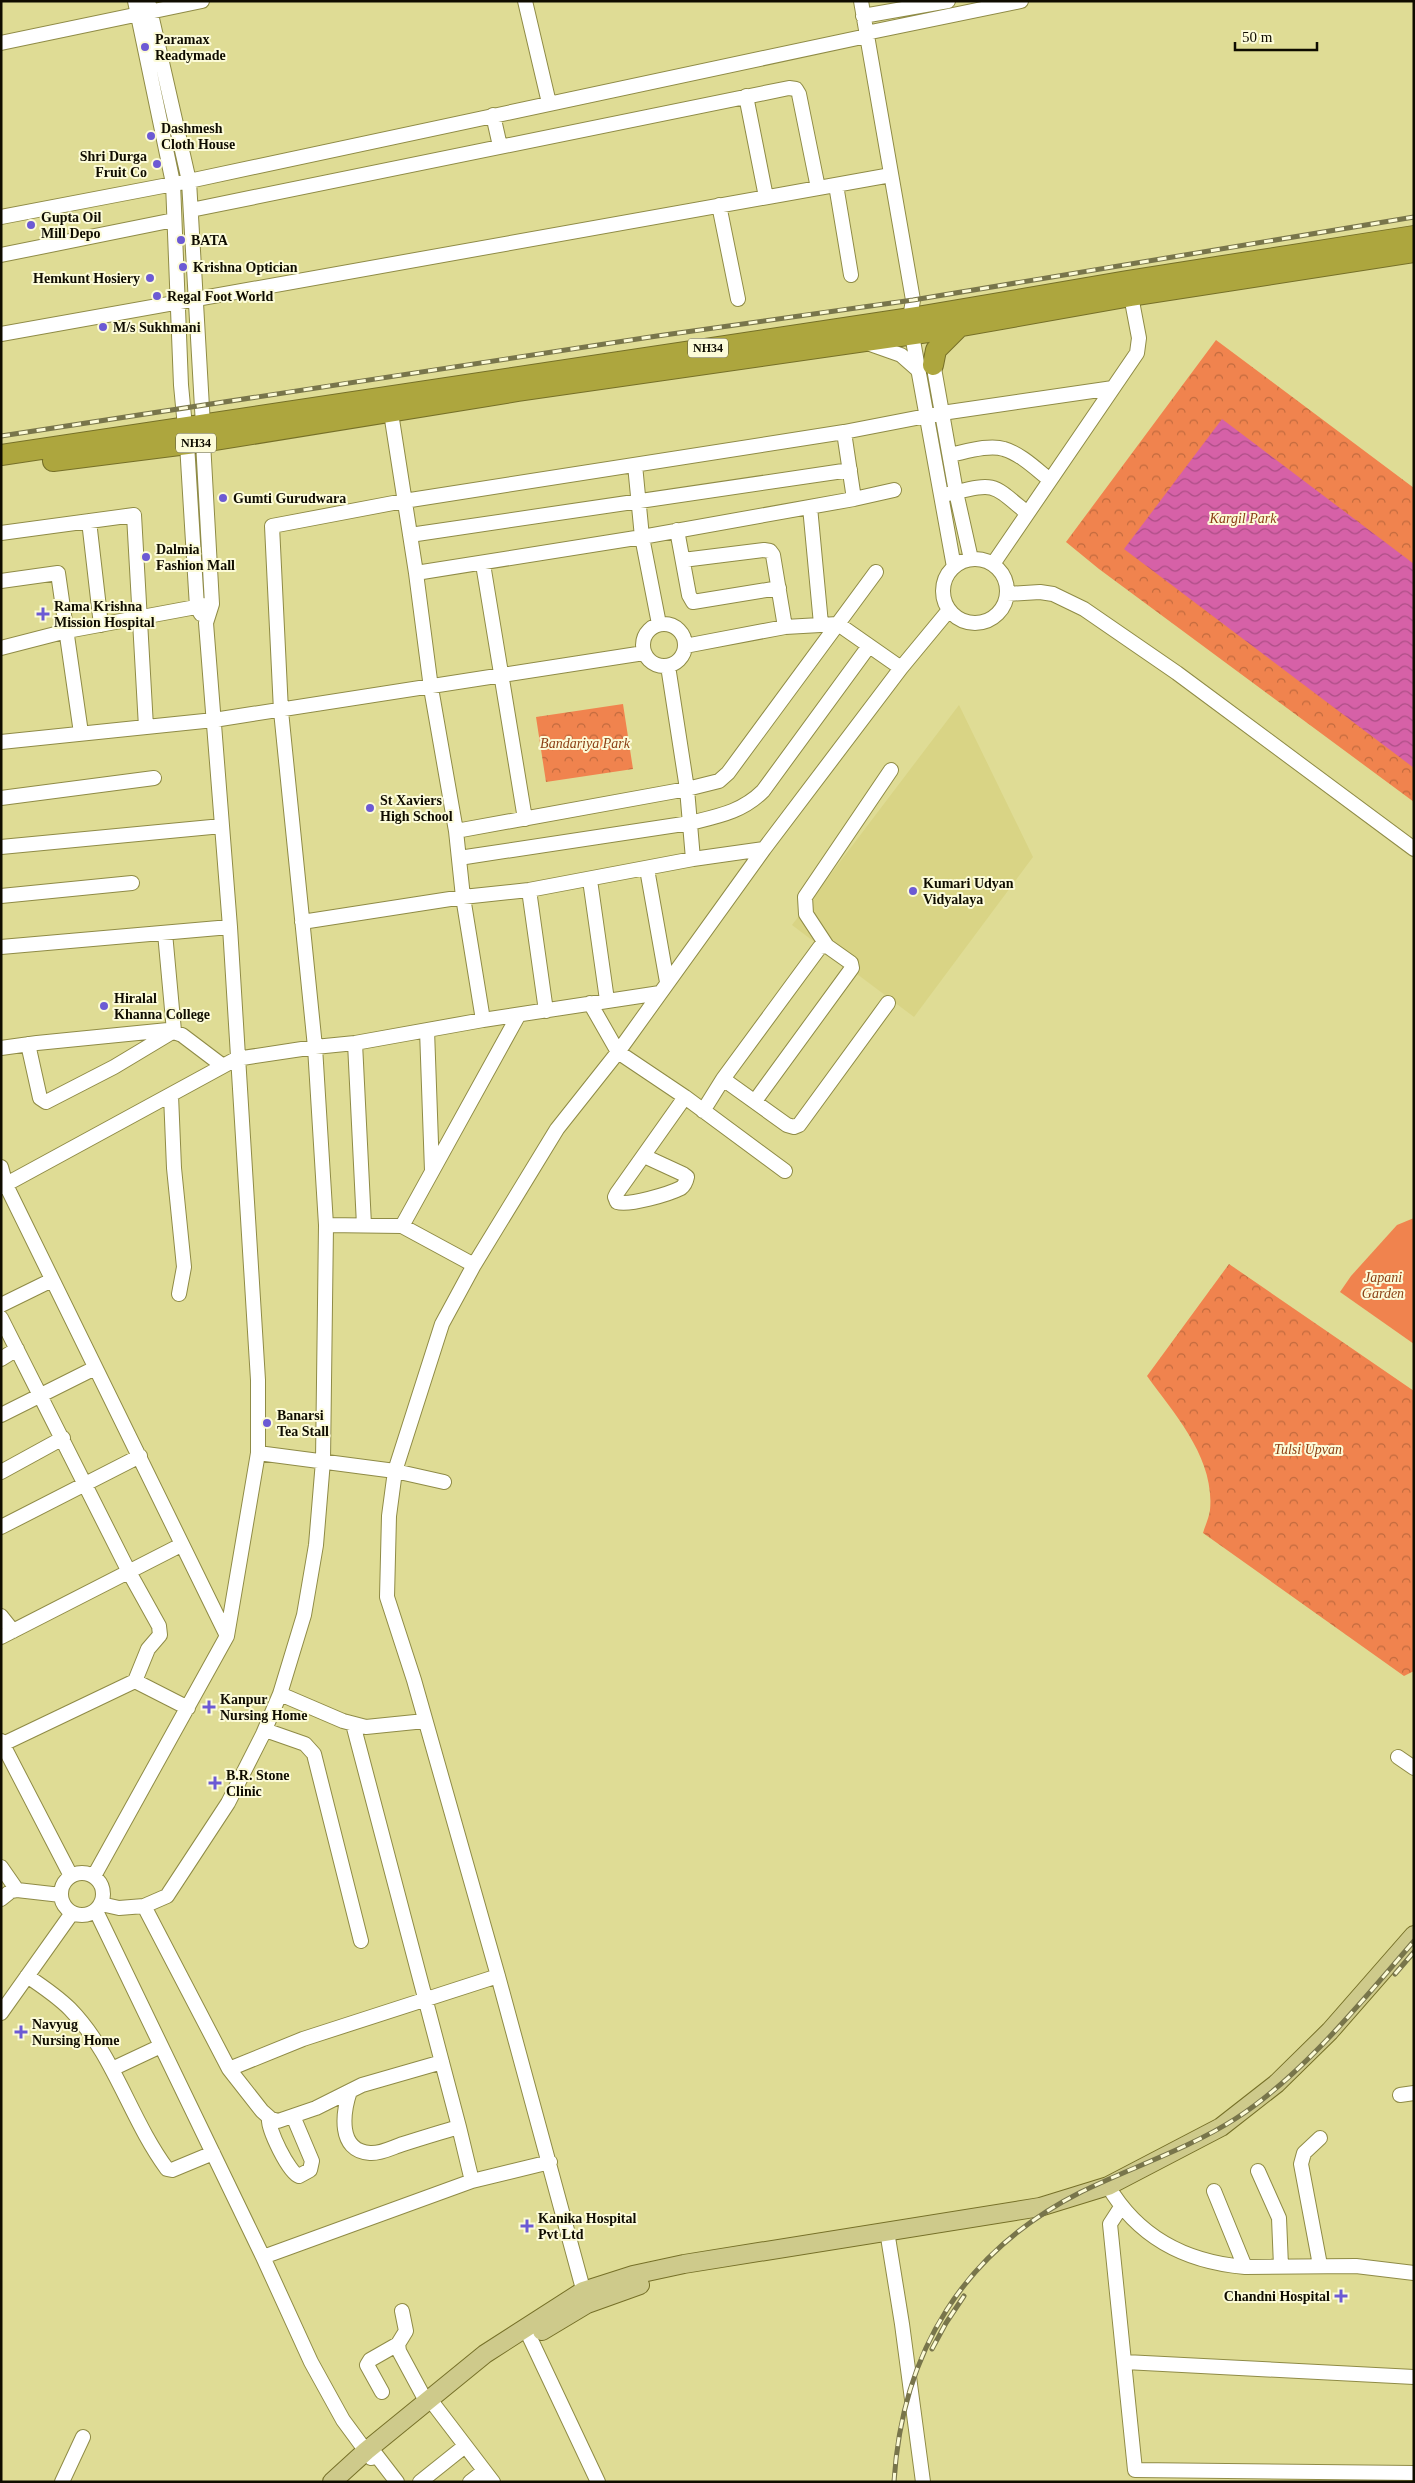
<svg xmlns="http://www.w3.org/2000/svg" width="1415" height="2483" font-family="'Times New Roman',serif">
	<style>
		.built { fill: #d9d485 }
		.forest { fill: url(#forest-crowns) }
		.garden { fill: #f0834e }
		.water { fill: url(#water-waves) }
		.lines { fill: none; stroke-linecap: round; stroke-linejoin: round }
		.minor-casing { stroke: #8f8b46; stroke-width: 16 }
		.major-casing { stroke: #767028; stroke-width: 20 }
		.highway-casing { stroke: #767028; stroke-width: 22 }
		.minor { stroke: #fff; stroke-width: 14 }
		.major { stroke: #ceca8b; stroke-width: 18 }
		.highway { stroke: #ada63e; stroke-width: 20 }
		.rail-casing { stroke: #78754b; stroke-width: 5 }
		.rail { stroke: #fcfbd8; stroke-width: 3; stroke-dasharray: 9; stroke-linecap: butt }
		.poi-dot { fill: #6c5ad4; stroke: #fcfbd8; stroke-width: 2 }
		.labels { text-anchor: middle; stroke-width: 4; stroke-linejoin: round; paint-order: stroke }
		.shield { fill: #fcfbd8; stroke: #565441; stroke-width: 1 }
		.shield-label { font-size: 12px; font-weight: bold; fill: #0f0c00 }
		.poi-label { font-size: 14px; font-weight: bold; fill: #0f0c00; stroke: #fcfbd8; text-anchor: start }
		.park-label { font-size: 14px; font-style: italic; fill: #8b3e13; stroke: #fcfbd8 }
	</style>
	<defs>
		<pattern id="forest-crowns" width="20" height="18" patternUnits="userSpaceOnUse" patternTransform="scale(1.25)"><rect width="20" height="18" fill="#f0834e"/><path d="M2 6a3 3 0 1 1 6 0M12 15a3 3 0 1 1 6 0" fill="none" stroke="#c16a3e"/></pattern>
		<pattern id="water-waves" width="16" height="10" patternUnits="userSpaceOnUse" patternTransform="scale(1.25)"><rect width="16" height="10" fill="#d661a7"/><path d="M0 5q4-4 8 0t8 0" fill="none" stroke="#ac4e86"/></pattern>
	</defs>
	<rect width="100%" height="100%" fill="#dfdc95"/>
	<!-- built -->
	<path class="built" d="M959 705 1033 857 914 1017 792 925Z"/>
	<!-- forest -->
	<path class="forest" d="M1216 340 1414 488V802L1099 569 1066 542Z
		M623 704 633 769 546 782 536 717Z
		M1229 1264 1414 1391V1671L1404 1676 1203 1533C1205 1526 1209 1518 1210 1510 1215 1458 1175 1415 1147 1376Z"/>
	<!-- garden -->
	<path class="garden" d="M1414 1218V1344L1340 1292 1351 1276 1397 1225Z"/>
	<!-- water -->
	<path class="water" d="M1222 419 1414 564V768L1124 549Z"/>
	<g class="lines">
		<defs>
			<path id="minor" d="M135 1 173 183 181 385 185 427
				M148 1 189 181 203 425
				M525 1 549 103
				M861 1 913 300 910 318 912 335 954 567
				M863 16 948 1
				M866 33 1021 1
				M1 43 202 1
				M746 96 766 197
				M493 115 500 146
				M836 185 851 275
				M719 205 738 299
				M191 210 789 88 796 89 799 94 818 188
				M1 217 189 181 867 36
				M1 255 174 220
				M1 334 891 175
				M867 343 901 355 918 370
				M932 357 956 492 971 559
				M391 413 416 573 431 688 456 831 463 897 483 1020
				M187 444 197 607 201 614
				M950 455C965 452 989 444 1004 449 1021 454 1036 469 1050 480
				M635 465 642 537 659 624
				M948 494C996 483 990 482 1027 513
				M854 499 894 490
				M810 507 821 624
				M89 521 101 625
				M677 530 689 595 693 602 779 588
				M1 533 134 515 146 727
				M410 535 850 470
				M943 591a32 32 0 1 1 64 0a32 32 0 1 1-64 0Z
				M683 560 764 550 770 551 773 555 785 627
				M483 564 525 819
				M993 564 1137 353 1139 338 1131 296
				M416 573 642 537 854 499 844 432
				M1 581 58 573 81 733
				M1007 594 1040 592 1053 594 1084 609 1177 673 1414 849
				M643 645a21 21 0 1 1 42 0a21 21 0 1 1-42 0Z
				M685 646 785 627 838 624 901 668
				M1 648 67 631 212 604
				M668 666 687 789 693 859
				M1 742 214 720 644 653
				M1 798 154 778
				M456 831 687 789 719 781 728 773 876 572
				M1 847 222 826
				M459 858 690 823C718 816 742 812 763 791L869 646
				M647 869 667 982
				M590 880 607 1000
				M529 890 546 1011
				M1 896 132 883
				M302 922 463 897 529 890 693 859 764 849
				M827 946 806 914 805 897 891 770
				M1 947 230 927
				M590 1003 618 1052 685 1097 785 1171
				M427 1030 432 1171
				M355 1043 364 1225
				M28 1044 40 1098 46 1102 114 1067 174 1031 165 933
				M1 1048 37 1043 168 1030 182 1035 223 1066
				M171 1095 174 1168 184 1267 179 1294
				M755 1101 852 968 851 963 827 946 820 947 723 1079 787 1125 794 1127 799 1125 888 1003
				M703 1111 723 1079
				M644 1156 683 1174 687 1177C686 1182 685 1185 681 1188 669 1194 629 1206 617 1202L615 1197 617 1193 685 1097
				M1 1167 6 1185 227 1636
				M1 1187 236 1059 315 1047 355 1043 483 1020 660 993
				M326 1225 402 1226 474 1265
				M402 1226 518 1016
				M1 1305 52 1280
				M1 1318 129 1572 159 1626 160 1635 148 1649 135 1681
				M1 1359 17 1349
				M1 1415 95 1368
				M258 1453 395 1471 444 1482
				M1 1472 63 1438
				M1 1527 140 1456
				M1 1616 13 1631
				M1 1637 181 1545
				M280 1694 343 1721 366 1727 425 1721
				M353 1724 459 2127 472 2181
				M265 1730 305 1744 314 1754 361 1941
				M1 1741 71 1876
				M3 1744 135 1681 188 1708
				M1398 1757 1414 1768
				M1 1867 17 1890
				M61 1894a21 21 0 1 1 42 0a21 21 0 1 1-42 0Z
				M94 1876 227 1636 258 1453V1380L230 927 206 623 212 604 203 442
				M1 1899 11 1891 17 1890 61 1895
				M101 1904 119 1908 144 1906 167 1896 228 1803 263 1734 280 1694 304 1615 316 1545 323 1461 326 1225 315 1047 281 711 272 526 404 501 844 432 942 413 1113 388
				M144 1906 229 2069 303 2039 498 1976
				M96 1911 263 2257 311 2362 343 2420 371 2458
				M27 1976C42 1986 57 1996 70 2009 114 2054 130 2119 167 2169L172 2170 213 2153
				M1 2013 72 1913
				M112 2069 161 2046
				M229 2069 262 2111 271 2119 278 2121 316 2108 362 2085 442 2062
				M350 2091C343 2112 337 2151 370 2153 381 2154 393 2147 403 2144 422 2138 441 2132 459 2127
				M1400 2095 1414 2093
				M269 2118C267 2128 289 2173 299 2176L310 2170 312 2161 293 2116
				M1258 2171 1279 2218 1281 2266
				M1108 2186C1138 2237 1186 2262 1245 2267L1356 2266 1414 2273
				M1214 2191 1245 2267
				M1121 2207 1110 2224 1135 2470 1414 2473
				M887 2231 902 2324 923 2482
				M263 2257 472 2181 550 2162
				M1320 2265 1301 2164 1304 2153 1320 2138
				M586 2300 498 1976 414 1680 387 1597 389 1516 395 1471 442 1324 474 1265 557 1129 618 1052 764 849 901 668 949 610
				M402 2311 406 2331 398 2344 399 2351 426 2401
				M524 2328 530 2338 598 2482
				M1125 2362 1414 2377
				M382 2392 367 2365 370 2360 398 2344
				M435 2406 493 2482
				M370 2447 397 2482
				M62 2482 83 2437
				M420 2482 465 2446
				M470 2482 484 2471"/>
			<path id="major" d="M542 2331 587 2304 640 2285
				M332 2482 366 2451 485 2354 583 2291 633 2275 684 2264 1040 2207 1108 2186 1221 2127 1276 2084 1330 2031 1414 1935"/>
			<path id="highway" d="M933 365 936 350 960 326
				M1 455 924 316 1127 281 1414 236
				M53 461 203 442 518 391 928 332 1131 296 1414 252"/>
		</defs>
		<!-- minor casing -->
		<use href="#minor" class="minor-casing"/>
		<!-- major casing -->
		<use href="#major" class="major-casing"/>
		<!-- highway casing -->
		<use href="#highway" class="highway-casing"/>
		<!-- minor -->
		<use href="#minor" class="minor"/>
		<!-- major -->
		<use href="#major" class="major"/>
		<!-- highway -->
		<use href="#highway" class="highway"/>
		<defs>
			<path id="rail" d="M1 436 657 336 913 300 1414 217
				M1395 1974 1414 1952
				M932 2349 946 2323 964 2296
				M894 2482C902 2351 964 2251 1081 2192 1132 2167 1188 2149 1235 2119 1301 2077 1363 2000 1414 1941"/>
		</defs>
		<!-- rail casing -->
		<use href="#rail" class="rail-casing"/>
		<!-- rail -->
		<use href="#rail" class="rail"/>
	</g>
	<!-- markers -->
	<g class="poi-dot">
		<circle cx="145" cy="47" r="5"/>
		<circle cx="151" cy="136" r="5"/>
		<circle cx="157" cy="164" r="5"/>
		<circle cx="31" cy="225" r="5"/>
		<circle cx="181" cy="240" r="5"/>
		<circle cx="183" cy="267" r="5"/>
		<circle cx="150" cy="278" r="5"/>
		<circle cx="157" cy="296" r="5"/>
		<circle cx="103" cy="327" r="5"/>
		<circle cx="223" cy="498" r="5"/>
		<circle cx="146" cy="557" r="5"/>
		<path d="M40.5 606.5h5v5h5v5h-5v5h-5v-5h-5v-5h5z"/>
		<circle cx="370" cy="808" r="5"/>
		<circle cx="913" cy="891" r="5"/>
		<circle cx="104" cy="1006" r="5"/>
		<circle cx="267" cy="1423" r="5"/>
		<path d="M206.5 1699.5h5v5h5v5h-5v5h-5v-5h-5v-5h5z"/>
		<path d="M212.5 1775.5h5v5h5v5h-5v5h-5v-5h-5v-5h5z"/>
		<path d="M18.5 2024.5h5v5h5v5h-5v5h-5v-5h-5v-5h5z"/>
		<path d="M524.5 2218.5h5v5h5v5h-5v5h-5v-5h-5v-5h5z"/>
		<path d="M1338.5 2288.5h5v5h5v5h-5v5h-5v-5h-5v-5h5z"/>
	</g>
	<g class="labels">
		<!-- shield labels -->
		<g class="shield">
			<rect x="688" y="338.5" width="40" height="19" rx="4"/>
			<rect x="176" y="433.5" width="40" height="19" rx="4"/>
		</g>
		<g class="shield-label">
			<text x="708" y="352">NH34</text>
			<text x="196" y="447">NH34</text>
		</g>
		<!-- poi labels -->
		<g class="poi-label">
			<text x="155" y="44">Paramax<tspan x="155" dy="16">Readymade</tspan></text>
			<text x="161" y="133">Dashmesh<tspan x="161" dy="16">Cloth House</tspan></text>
			<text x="147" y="161" text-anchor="end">Shri Durga<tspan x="147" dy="16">Fruit Co</tspan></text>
			<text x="41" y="222">Gupta Oil<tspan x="41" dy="16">Mill Depo</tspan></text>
			<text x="191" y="245">BATA</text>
			<text x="193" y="272">Krishna Optician</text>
			<text x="140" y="283" text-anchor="end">Hemkunt Hosiery</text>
			<text x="167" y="301">Regal Foot World</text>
			<text x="113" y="332">M/s Sukhmani</text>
			<text x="233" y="503">Gumti Gurudwara</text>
			<text x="156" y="554">Dalmia<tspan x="156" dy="16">Fashion Mall</tspan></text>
			<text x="54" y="611">Rama Krishna<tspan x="54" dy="16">Mission Hospital</tspan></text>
			<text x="380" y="805">St Xaviers<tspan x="380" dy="16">High School</tspan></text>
			<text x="923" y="888">Kumari Udyan<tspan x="923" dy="16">Vidyalaya</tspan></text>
			<text x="114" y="1003">Hiralal<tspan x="114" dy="16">Khanna College</tspan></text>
			<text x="277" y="1420">Banarsi<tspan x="277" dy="16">Tea Stall</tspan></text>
			<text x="220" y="1704">Kanpur<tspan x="220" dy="16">Nursing Home</tspan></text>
			<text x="226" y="1780">B.R. Stone<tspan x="226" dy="16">Clinic</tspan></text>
			<text x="32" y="2029">Navyug<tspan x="32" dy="16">Nursing Home</tspan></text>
			<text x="538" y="2223">Kanika Hospital<tspan x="538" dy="16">Pvt Ltd</tspan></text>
			<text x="1330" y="2301" text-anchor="end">Chandni Hospital</text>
		</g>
		<!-- park labels -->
		<g class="park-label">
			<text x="1243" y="523">Kargil Park</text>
			<text x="585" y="748">Bandariya Park</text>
			<text x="1383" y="1282">Japani<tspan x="1383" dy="16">Garden</tspan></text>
			<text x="1308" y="1454">Tulsi Upvan</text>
		</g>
	</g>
	<!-- border -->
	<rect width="1415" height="2483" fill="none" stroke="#0f0c00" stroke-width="5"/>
	<!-- scale -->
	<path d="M1235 42v8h82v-8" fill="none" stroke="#0f0c00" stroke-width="2.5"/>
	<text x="1242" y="42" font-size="15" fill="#0f0c00" stroke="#fcfbd8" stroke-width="4" paint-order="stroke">50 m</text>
</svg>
